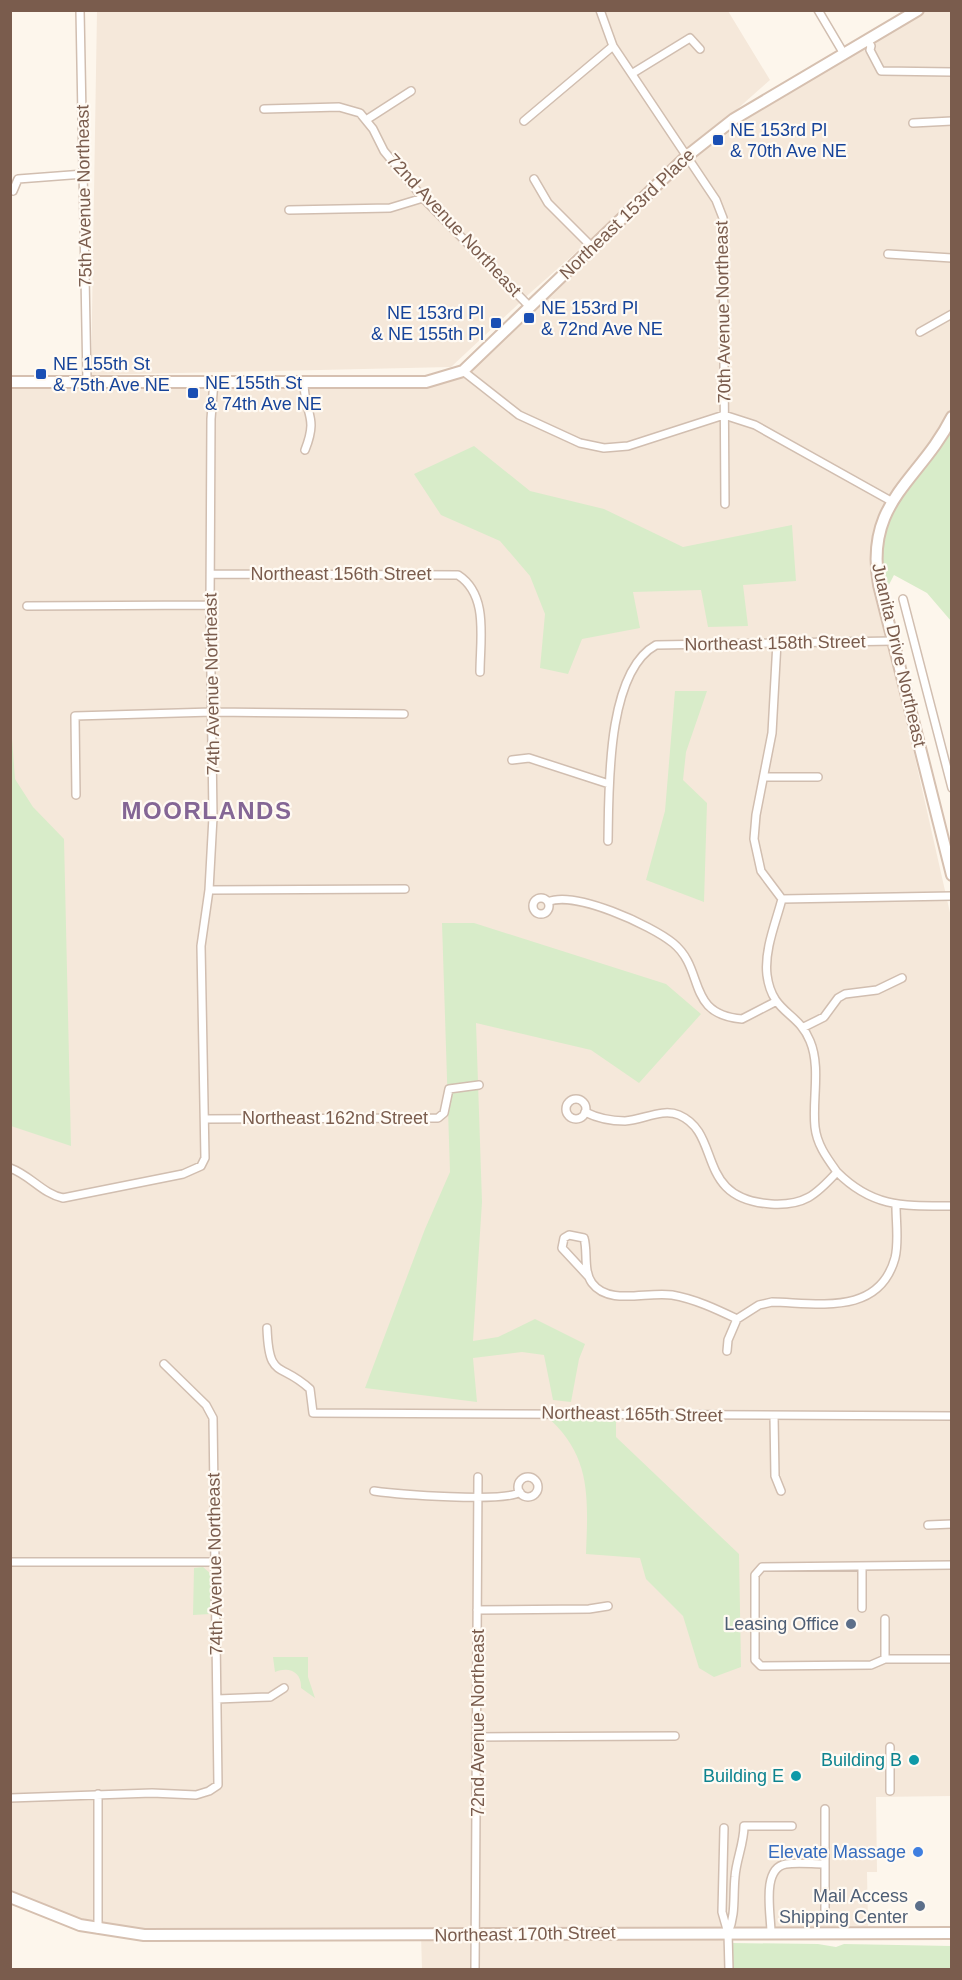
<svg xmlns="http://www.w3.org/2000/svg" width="962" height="1980" font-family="Helvetica,sans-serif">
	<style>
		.residential { fill: #f5e8da }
		.green { fill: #d8ecc9 }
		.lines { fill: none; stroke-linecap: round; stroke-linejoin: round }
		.street-casing { stroke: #d1beb0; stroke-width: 10 }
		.secondary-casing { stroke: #d6c0b0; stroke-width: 14 }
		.street { stroke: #fff; stroke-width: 7 }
		.secondary { stroke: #fff; stroke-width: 10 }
		.transit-dot { fill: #1a4fb4; stroke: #fffaf3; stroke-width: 2 }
		.service-dot { fill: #5c6f8a; stroke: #fffaf3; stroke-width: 2 }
		.culture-dot { fill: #0f9aa8; stroke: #fffaf3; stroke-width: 2 }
		.shop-dot { fill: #3f7fe0; stroke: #fffaf3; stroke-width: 2 }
		.labels { text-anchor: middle; stroke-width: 4.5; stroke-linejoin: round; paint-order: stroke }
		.transit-label { font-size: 18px; fill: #164399; stroke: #fffaf3; text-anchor: start }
		.street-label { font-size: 18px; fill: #7a5c4d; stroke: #fffaf3 }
		.service-label { font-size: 18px; fill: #4e5e75; stroke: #fffaf3; text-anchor: end }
		.culture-label { font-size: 18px; fill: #0d838f; stroke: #fffaf3; text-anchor: end }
		.shop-label { font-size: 18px; fill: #366cbe; stroke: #fffaf3; text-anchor: end }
		.district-label { font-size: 24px; font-weight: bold; letter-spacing: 1.5px; fill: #846695; stroke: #fffaf3 }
	</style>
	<rect width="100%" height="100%" fill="#fdf6ec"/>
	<!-- residential -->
	<path class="residential" d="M97 11H728L770 80 529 294 451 367 91 375Z
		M913 11H951V415L872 568 951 917 952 1796 876 1797 877 1872H867L868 1926 161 1935 98 1929 11 1897 10 382 220 381 432 386 463 371 731 118Z
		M728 1933 729 1969H422L421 1935Z"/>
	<!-- green -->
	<path class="green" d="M951 415V621L927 593 894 575 880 602C875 581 867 555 874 533 887 496 929 448 951 415Z
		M474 446 530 491 604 509 683 547 792 525 796 581 743 585 748 626 708 627 701 590 633 592 640 628 582 639 568 674 540 668 545 614 530 576 500 541 441 515 414 474Z
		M675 691H707L686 752 683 780 707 803 704 902 646 880 665 811Z
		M11 725 15 779 33 807 64 839 71 1146 11 1126Z
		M442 923H474L666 984 701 1014 639 1083 591 1050 476 1023 482 1202 473 1341 498 1337 535 1319 585 1344 579 1359 571 1402 553 1400 544 1355 522 1352 473 1358 477 1402 365 1388 425 1229 450 1172Z
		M545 1415H616V1437L739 1554 741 1667 714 1677 699 1668 683 1616 646 1579 640 1558 586 1554C588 1497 592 1455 545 1415Z
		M203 1567 211 1574 210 1614 193 1615 194 1568Z
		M273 1657H308V1677L315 1698 301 1688C302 1672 289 1666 275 1672Z
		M731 1943 818 1944 836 1947 844 1944 951 1946V1969H732Z"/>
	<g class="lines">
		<defs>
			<path id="street" d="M80 10 87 382
				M600 10 613 46 716 200 723 218 725 504
				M818 10 844 54
				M867 40 871 46 870 50 881 71 952 72
				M633 73 690 38 700 49
				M264 109 339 107 360 113 373 129 384 151 423 198 530 307
				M366 120 411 91
				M524 121 613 46
				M913 123 952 121
				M534 179 548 203 592 247
				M13 191 18 179 84 174
				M289 210 390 208 423 198
				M888 254 952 258
				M920 332 952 314
				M463 371 519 415 580 443 604 448 628 446 724 415 755 425 891 501
				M304 382C304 415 319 415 305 450
				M211 574 458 575C489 595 480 639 480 672
				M903 599 952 788
				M27 606 210 605
				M777 642 772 733 756 815 754 839 761 871 782 899C776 922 764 950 767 975 772 1014 798 1011 810 1041 821 1067 812 1100 815 1127 817 1145 827 1158 837 1172
				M512 760 529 758 609 784
				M765 777H818
				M76 795 75 716 212 712 404 714
				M608 841C609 790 606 672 656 645L894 641
				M209 890 405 889
				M533 906a8 8 0 1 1 16 0a8 8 0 1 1-16 0Z
				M782 899 952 896
				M548 902C574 890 651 925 673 943 706 970 685 1014 742 1019L775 1002
				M804 1027 824 1017 838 998 845 994 877 990 902 978
				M566 1109a10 10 0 1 1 20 0a10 10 0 1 1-20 0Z
				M585 1112C597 1118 612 1121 625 1121 643 1120 662 1108 679 1115 723 1134 694 1199 771 1204 804 1206 816 1195 837 1172 873 1208 904 1206 952 1206
				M205 1119 438 1118 444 1113 449 1089 479 1085
				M10 1168C30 1175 43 1194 63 1198L183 1174 201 1166 205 1158 201 946 209 890 213 817 210 605 211 419 214 381
				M588 1276 562 1248 564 1238 569 1235 584 1238C588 1251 583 1271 592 1283 609 1306 647 1291 672 1295 695 1299 716 1309 737 1319L759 1305 772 1302C819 1303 879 1316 895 1258 899 1242 896 1223 896 1206
				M267 1328C269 1381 280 1361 310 1389L313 1413 952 1416
				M727 1351 728 1340 737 1319
				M774 1416 775 1476 781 1491
				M518 1487a10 10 0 1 1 20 0a10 10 0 1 1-20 0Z
				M374 1491C395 1494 506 1503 520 1492
				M928 1525 952 1524
				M10 1562H215
				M952 1565 762 1567 755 1575V1660L761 1666 871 1665 885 1659H952
				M862 1566V1608
				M477 1610 589 1609 608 1606
				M885 1619V1659
				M217 1699 270 1697 284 1688
				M477 1737 675 1736
				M890 1791V1747
				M98 1794V1929
				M10 1798 152 1793 196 1795 209 1791 218 1785 213 1418 206 1405 164 1364
				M724 1828 722 1912 728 1933 729 1970
				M825 1910V1809
				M728 1933C736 1914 733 1897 735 1877 736 1860 744 1844 744 1826H792
				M771 1933C771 1914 761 1868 786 1864 798 1862 812 1864 825 1864
				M475 1970 478 1477"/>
			<path id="secondary" d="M10 382H426L463 371 687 156 734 119 918 10
				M952 417C920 481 864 501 879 585L952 875
				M10 1897 80 1925 144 1935 952 1933"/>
		</defs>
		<!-- street casing -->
		<use href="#street" class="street-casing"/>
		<!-- secondary casing -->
		<use href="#secondary" class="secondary-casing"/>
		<!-- street -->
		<use href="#street" class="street"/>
		<!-- secondary -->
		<use href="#secondary" class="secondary"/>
	</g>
	<!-- markers -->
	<g class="transit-dot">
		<rect x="712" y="134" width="12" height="12" rx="3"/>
		<rect x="523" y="312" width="12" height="12" rx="3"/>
		<rect x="490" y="317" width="12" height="12" rx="3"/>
		<rect x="35" y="368" width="12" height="12" rx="3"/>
		<rect x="187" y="387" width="12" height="12" rx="3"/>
	</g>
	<g class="service-dot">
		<circle cx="851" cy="1624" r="6"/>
		<circle cx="920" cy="1906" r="6"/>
	</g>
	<g class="culture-dot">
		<circle cx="914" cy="1760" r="6"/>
		<circle cx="796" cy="1776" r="6"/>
	</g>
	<circle class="shop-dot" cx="918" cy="1852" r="6"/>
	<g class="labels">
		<!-- transit labels -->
		<g class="transit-label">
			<text x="730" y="136">NE 153rd Pl<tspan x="730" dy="21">&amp; 70th Ave NE</tspan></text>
			<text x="541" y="314">NE 153rd Pl<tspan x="541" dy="21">&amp; 72nd Ave NE</tspan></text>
			<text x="484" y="319" text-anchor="end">NE 153rd Pl<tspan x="484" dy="21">&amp; NE 155th Pl</tspan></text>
			<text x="53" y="370">NE 155th St<tspan x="53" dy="21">&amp; 75th Ave NE</tspan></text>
			<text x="205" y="389">NE 155th St<tspan x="205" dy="21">&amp; 74th Ave NE</tspan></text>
		</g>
		<!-- street labels -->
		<g class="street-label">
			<text transform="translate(84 196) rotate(-91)" y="6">75th Avenue Northeast</text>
			<text transform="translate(627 214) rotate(-44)" y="6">Northeast 153rd Place</text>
			<text transform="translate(454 225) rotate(47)" y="6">72nd Avenue Northeast</text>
			<text transform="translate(723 312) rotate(-91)" y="6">70th Avenue Northeast</text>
			<text x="341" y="580">Northeast 156th Street</text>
			<text transform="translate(775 643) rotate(-1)" y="6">Northeast 158th Street</text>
			<text transform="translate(899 655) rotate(77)" y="6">Juanita Drive Northeast</text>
			<text transform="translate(212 684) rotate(-91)" y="6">74th Avenue Northeast</text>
			<text x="335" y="1124">Northeast 162nd Street</text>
			<text transform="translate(632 1414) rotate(1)" y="6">Northeast 165th Street</text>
			<text transform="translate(215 1564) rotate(-91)" y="6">74th Avenue Northeast</text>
			<text transform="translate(478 1723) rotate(-90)" y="6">72nd Avenue Northeast</text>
			<text transform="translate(525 1934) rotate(-1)" y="6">Northeast 170th Street</text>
		</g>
		<!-- service labels -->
		<g class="service-label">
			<text x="839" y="1630">Leasing Office</text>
			<text x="908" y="1902">Mail Access<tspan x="908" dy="21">Shipping Center</tspan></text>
		</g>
		<!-- culture labels -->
		<g class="culture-label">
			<text x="902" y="1766">Building B</text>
			<text x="784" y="1782">Building E</text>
		</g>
		<!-- shop labels -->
		<g class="shop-label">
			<text x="906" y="1858">Elevate Massage</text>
		</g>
		<!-- district labels -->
		<g class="district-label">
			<text x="207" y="819">MOORLANDS</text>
		</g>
	</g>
	<!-- border -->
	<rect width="962" height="1980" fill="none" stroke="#7a5c4d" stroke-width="24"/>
</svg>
